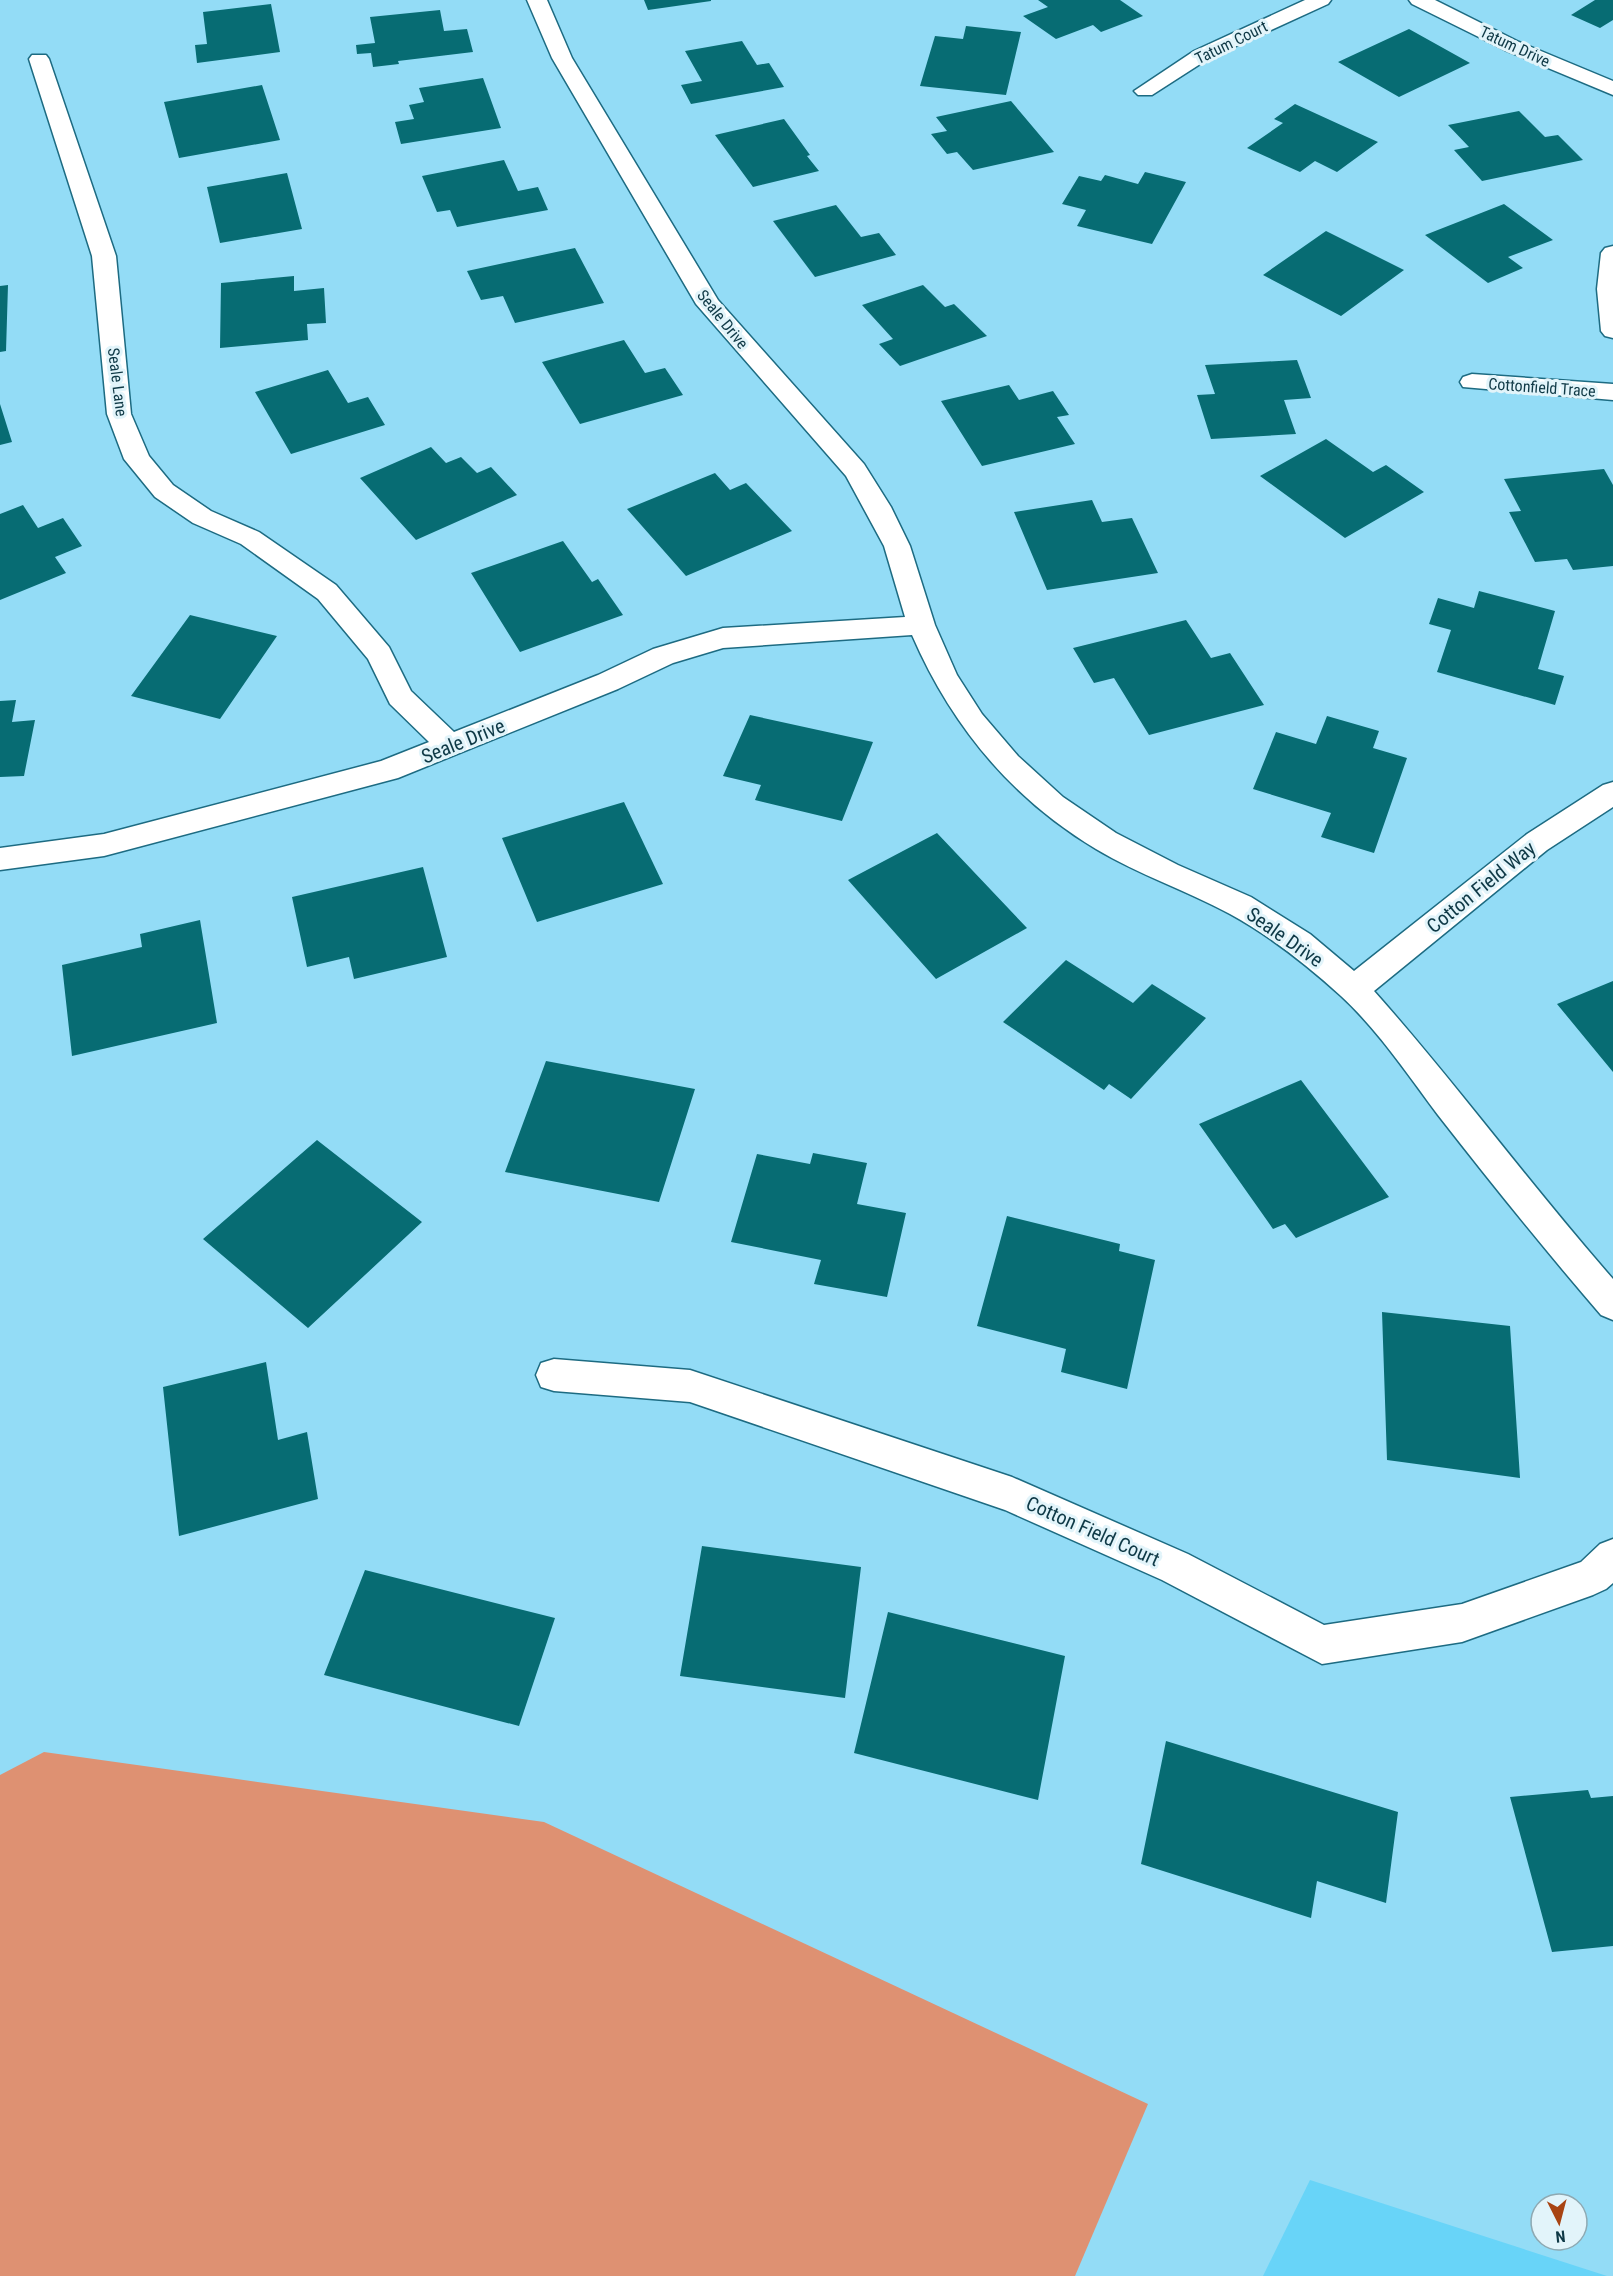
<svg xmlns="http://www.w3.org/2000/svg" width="1613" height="2276" font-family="'Roboto Condensed',sans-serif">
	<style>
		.built { fill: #68d4f8 }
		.green { fill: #de9172 }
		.building { fill: #076c73 }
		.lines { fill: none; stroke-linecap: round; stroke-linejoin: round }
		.minor-casing { stroke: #1d6b82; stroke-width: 3 }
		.minor { fill: #fff; fill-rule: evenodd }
		.labels { text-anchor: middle; stroke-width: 6; stroke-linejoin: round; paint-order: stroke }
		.far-street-label { font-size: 16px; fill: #0f3946; stroke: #e2f4fa }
		.street-label { font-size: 20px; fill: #0f3946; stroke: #e2f4fa }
	</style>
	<rect width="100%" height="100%" fill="#93dcf6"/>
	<!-- built -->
	<path class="built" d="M1310 2180 1607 2276H1263Z"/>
	<!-- green -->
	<path class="green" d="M44 1752 544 1822 1148 2104 1075 2276H0V1775Z"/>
	<!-- building -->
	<path class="building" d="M644 0H711V1L648 10Z
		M1038 0H1120L1143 16 1101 32 1093 25 1056 39 1023 16 1048 7Z
		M1595 0H1613V20L1600 28 1571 15Z
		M271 4 280 52 197 63 195 45 207 44 203 12Z
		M440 10 444 31 467 29 473 52 398 61 399 64 373 67 371 53 357 54 356 45 375 43 370 17Z
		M966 26 1021 32 1006 95 920 86 935 36 963 39Z
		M1409 29 1470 63 1399 97 1338 62Z
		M742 41 757 65 769 63 784 87 691 104 681 85 702 81 685 51Z
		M483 78 501 128 401 144 395 122 414 119 409 105 424 102 419 88Z
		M262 85 280 140 179 158 164 102Z
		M1011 101 1054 152 973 170 957 152 947 154 931 134 947 131 936 117Z
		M1295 104 1378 142 1337 172 1315 161 1300 172 1247 148 1283 123 1274 119Z
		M1519 111 1545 137 1558 135 1583 160 1482 181 1454 150 1469 147 1448 125Z
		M784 119 810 155 807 156 819 171 753 187 715 135Z
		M504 160 518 191 538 187 548 210 457 227 450 210 437 212 422 176Z
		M1145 172 1186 182 1152 244 1077 226 1086 210 1062 204 1079 176 1101 181 1105 175 1138 184Z
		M287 173 302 229 220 243 207 187Z
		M1504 204 1553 240 1508 257 1523 268 1488 283 1425 235Z
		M836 205 861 237 879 233 896 255 815 277 773 221Z
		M1326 231 1404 270 1341 316 1263 275Z
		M575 248 604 303 515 323 503 296 481 300 467 271Z
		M294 276V291L324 288 326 323 307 324 308 340 220 348 221 283Z
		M8 285 6 351 0 352V286Z
		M923 285 945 307 954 304 987 336 900 366 879 344 893 339 862 305Z
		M624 340 645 373 665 368 683 395 580 424 542 362Z
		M1297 360 1311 398 1284 400 1296 434 1211 439 1197 395 1215 394 1205 365Z
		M328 370 348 403 368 397 385 425 291 454 255 392Z
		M1009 385 1019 400 1053 391 1069 415 1057 417 1075 444 982 466 941 401Z
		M0 404 12 442 0 445Z
		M1326 439 1373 472 1386 465 1424 492 1345 538 1260 476Z
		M431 447 446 463 461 457 477 473 491 467 517 495 416 540 360 478Z
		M1604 469 1613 485V566L1573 570 1567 559 1535 562 1509 512 1521 511 1504 479Z
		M715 473 730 490 746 483 792 531 686 576 627 509Z
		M1092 500 1102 522 1132 518 1158 573 1047 590 1014 512Z
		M23 505 38 528 63 518 82 546 55 557 66 573 0 600V514Z
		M563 541 592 582 598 579 623 615 520 652 471 573Z
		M1479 591 1555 611 1538 669 1564 676 1555 705 1437 672 1451 630 1429 624 1438 598 1474 608Z
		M190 615 277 636 220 719 131 696Z
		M1186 620 1211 658 1230 653 1264 705 1149 735 1114 678 1094 683 1073 648Z
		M16 700 12 722 35 720 24 776 0 777V701Z
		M750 715 873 742 842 821 755 800 761 785 723 776Z
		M1327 716 1379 731 1373 748 1407 758 1374 853 1321 837 1331 813 1253 789 1276 732 1316 744Z
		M624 802 663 884 537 922 502 838Z
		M937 833 1027 928 936 979 848 880Z
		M423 867 447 957 354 979 349 957 307 967 292 897Z
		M200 920 217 1023 72 1056 62 965 142 947 140 934Z
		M1066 960 1133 1003 1152 984 1206 1018 1131 1099 1109 1084 1104 1090 1003 1022Z
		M1613 981V1072L1557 1004Z
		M546 1061 695 1089 659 1202 505 1172Z
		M1301 1080 1389 1197 1296 1238 1285 1224 1273 1229 1199 1124Z
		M317 1140 422 1222 308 1328 203 1239Z
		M813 1153 867 1163 857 1204 906 1213 887 1297 814 1284 821 1260 731 1242 757 1154 810 1164Z
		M1007 1216 1120 1244 1119 1251 1155 1260 1127 1389 1061 1372 1066 1349 977 1326Z
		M1382 1312 1510 1326 1520 1478 1387 1460Z
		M266 1362 278 1440 307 1432 318 1499 179 1536 163 1387Z
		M702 1546 861 1567 845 1698 680 1676Z
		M365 1570 555 1618 519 1726 324 1675Z
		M888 1612 1065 1656 1038 1800 854 1753Z
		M1166 1741 1398 1812 1386 1903 1317 1881 1311 1918 1141 1864Z
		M1588 1790 1591 1798 1613 1796V1946L1552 1952 1510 1797Z"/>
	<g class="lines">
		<defs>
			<path id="minor" d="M527 0H547L572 58 718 300 864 464 891 507 910 546 935 625 957 675 982 714 1018 756 1063 797 1116 833 1178 865 1251 897 1310 934 1354 971 1527 834 1603 785 1613 782V807L1547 850 1374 991C1457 1084 1530 1185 1613 1279V1320L1601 1315C1545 1250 1491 1183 1438 1115 1408 1075 1378 1030 1341 996 1307 965 1270 936 1230 914 1186 890 1139 875 1096 849 1011 798 951 725 912 635L723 648 673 663 618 689 398 778 104 856 0 870V848L104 834 381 761 429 742 390 704 368 659 318 599 241 544 193 523 155 497 124 459 107 414 92 256 29 59 32 55H46L49 59 116 256 131 414 149 456 173 485 211 511 259 532 336 585 389 647 411 691 454 732 598 675 653 649 723 628 905 617 884 546 846 476 696 304 552 58Z
				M1305 0H1331L1328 4 1208 59 1152 95H1138L1134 91 1194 51Z
				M1409 0H1435L1519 42 1613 81V95L1505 50 1412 4Z
				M1613 246V338L1605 336 1601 331 1597 289 1601 253 1605 248Z
				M1472 374 1613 384V400L1463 387 1460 382 1463 377Z
				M554 1359 690 1370 1012 1477 1188 1554 1324 1625 1462 1604 1581 1562 1600 1544 1613 1539V1583L1606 1589 1593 1595 1462 1642 1322 1664 1162 1580 1005 1510 690 1402 554 1391 541 1387 536 1375 541 1363Z"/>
		</defs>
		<!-- minor casing -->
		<use href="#minor" class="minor-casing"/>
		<!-- minor -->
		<use href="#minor" class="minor"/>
	</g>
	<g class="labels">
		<!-- far-street labels -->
		<g class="far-street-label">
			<text transform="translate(1231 42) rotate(-26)" y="6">Tatum Court</text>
			<text transform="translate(1515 46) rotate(25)" y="6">Tatum Drive</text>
			<text transform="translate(723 319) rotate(51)" y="6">Seale Drive</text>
			<text transform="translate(118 382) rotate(83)" y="6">Seale Lane</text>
			<text transform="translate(1542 387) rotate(4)" y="6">Cottonfield Trace</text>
		</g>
		<!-- street labels -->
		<g class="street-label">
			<text transform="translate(463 741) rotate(-22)" y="7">Seale Drive</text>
			<text transform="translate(1481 887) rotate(-39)" y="7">Cotton Field Way</text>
			<text transform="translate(1285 937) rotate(35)" y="7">Seale Drive</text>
			<text transform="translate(1093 1531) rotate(24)" y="7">Cotton Field Court</text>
		</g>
	</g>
	<!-- north arrow -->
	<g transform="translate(1559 2222) rotate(174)"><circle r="28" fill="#e2f4fa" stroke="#8ea9b2" stroke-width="1.5"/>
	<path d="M0-4.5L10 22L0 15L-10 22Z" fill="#a84413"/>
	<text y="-9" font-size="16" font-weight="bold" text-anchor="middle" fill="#0f3946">N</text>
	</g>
</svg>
